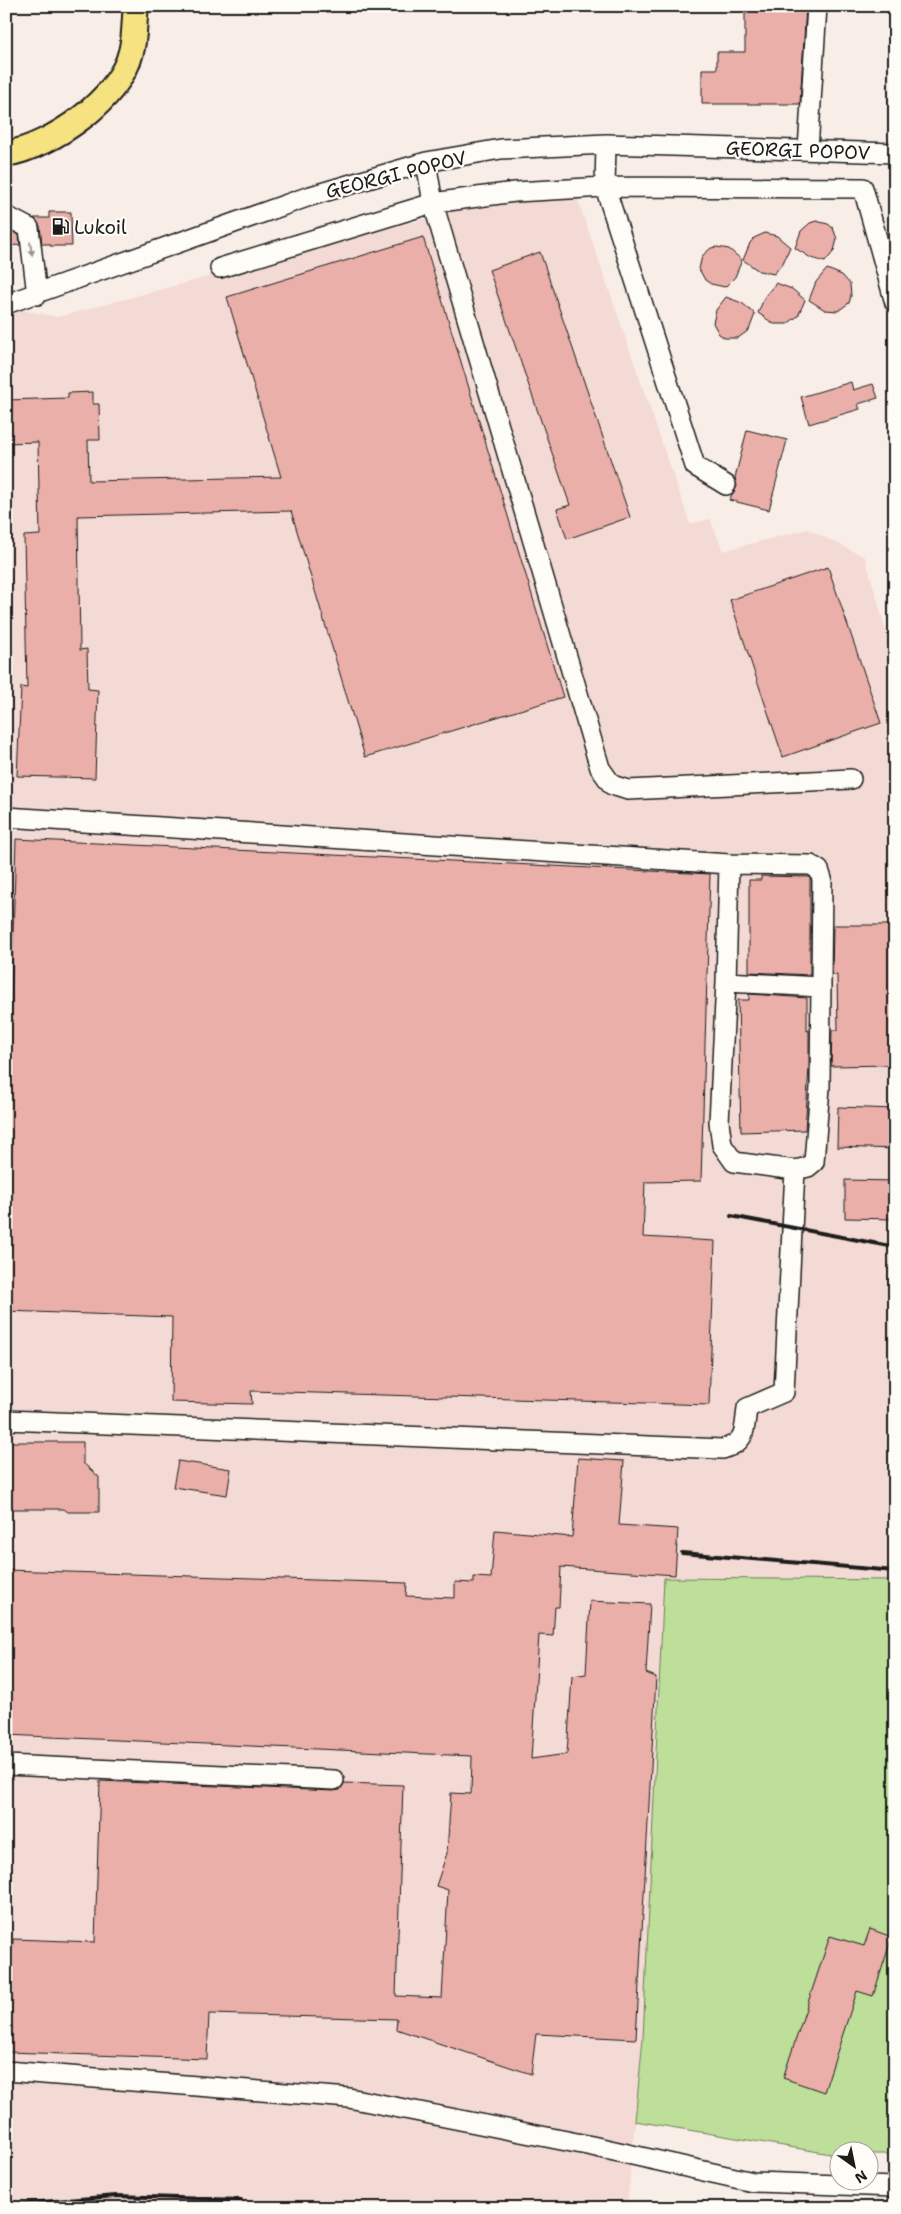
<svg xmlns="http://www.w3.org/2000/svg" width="901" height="2214" font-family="'Shantell Sans',sans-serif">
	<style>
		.built { fill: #f4dad4 }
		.green { fill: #bddf99; stroke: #6c7e5a }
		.building { fill: #eaafa8; stroke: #1c1c1c }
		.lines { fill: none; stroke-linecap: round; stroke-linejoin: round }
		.minor-casing { stroke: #1c1c1c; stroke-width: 22 }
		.major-casing { stroke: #1c1c1c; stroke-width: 28 }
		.minor { stroke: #fdfcf7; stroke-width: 19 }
		.major { stroke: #f6e281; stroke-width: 24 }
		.rail { stroke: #1c1c1c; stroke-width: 4 }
		.oneway { fill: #989794 }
		.labels { text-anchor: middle; stroke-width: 4.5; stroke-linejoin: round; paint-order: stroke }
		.street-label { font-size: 19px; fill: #1c1c1c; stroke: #fdfcf7 }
		.poi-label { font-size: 19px; fill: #1c1c1c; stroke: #fdfcf7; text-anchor: start }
	</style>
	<rect width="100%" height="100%" fill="#f9ede7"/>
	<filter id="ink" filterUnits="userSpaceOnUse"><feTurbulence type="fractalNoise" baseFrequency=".02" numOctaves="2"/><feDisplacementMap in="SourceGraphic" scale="10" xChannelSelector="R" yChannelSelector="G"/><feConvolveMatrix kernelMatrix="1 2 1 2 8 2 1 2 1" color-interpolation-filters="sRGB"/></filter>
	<g filter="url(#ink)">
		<!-- built -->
		<path class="built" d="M571 180 690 524 710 519 723 551 808 529 865 557 895 662V1580L664 1578 643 2038 627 2208H6V307L58 317Z"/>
		<!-- green -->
		<path class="green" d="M664 1578 895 1580V2154H869L868 2152H838V2154H831L635 2121 643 2038Z"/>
		<!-- building -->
		<path class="building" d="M745 6H806L800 104H702V69H717V52H745Z
			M49 212H71L72 246H50V244H42L40 226 34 218H49Z
			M816 221 828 224 833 228 837 239 834 251 825 262 811 258 795 248 801 231 810 223Z
			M6 229 19 235 20 245 6 246Z
			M765 233 777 236 790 247 783 263 774 274 759 271 743 260 750 243 754 238Z
			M423 237 563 697 365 757 291 511 78 516 80 650 87 649 88 689 98 690 95 778 17 776 21 687 27 688 24 536 40 535 38 442 6 443V400L68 398V393L93 392V404H99L100 440H88L89 481 281 477 227 297Z
			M717 247 729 249 742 260 735 277 725 287 711 284 705 280 699 269 702 256 711 248Z
			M540 252 630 517 567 539 557 509 570 505 489 270Z
			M827 269 842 275 850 284 851 296 849 303 838 311 825 310 809 300 816 282Z
			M776 283 792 289 805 300 798 316 787 324H774L758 313 765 296Z
			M726 297 742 303 755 314 749 330 738 338H725L719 334 713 323 716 310Z
			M851 382 853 390 873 384 878 398 858 404 860 409 809 424 801 397Z
			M747 430 787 440 769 510 729 500 737 486 735 478Z
			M828 567 881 723 783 757 730 600Z
			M16 839 710 874 701 1181 645 1182 643 1237 715 1241 709 1405 251 1391 252 1404 171 1402 172 1317 6 1311V1157Z
			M761 876 810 877V975L749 972V880H761Z
			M833 925H895V1065L831 1066 832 1030H838L837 975H832Z
			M749 994 807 998V1031L809 1030V1067L805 1130 741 1132 738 1000H749Z
			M838 1107 895 1109V1149L837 1147Z
			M845 1180 895 1181V1219L845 1218Z
			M6 1442H83V1463L99 1477V1512H68L64 1509H6Z
			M578 1458 624 1461 619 1525 678 1529 675 1575 561 1567 559 1607H555L553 1636 539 1635 531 1759 567 1754 572 1676 586 1674 590 1601 650 1604 646 1673 656 1677 636 2039 536 2034 531 2074 396 2029 397 2019 209 2014 207 2059 8 2052 13 1939 95 1942 100 1781 333 1791 340 1790 344 1783 403 1785 396 1996 442 1998 448 1890 436 1886 447 1853 451 1793 471 1794 472 1756 6 1735V1570L407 1583 406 1596 455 1598V1582L474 1583V1577L491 1578 495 1530 572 1537Z
			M178 1461 231 1469 227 1495 173 1487Z
			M870 1929 892 1937 873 1996 857 1991 824 2092 783 2078 830 1936 864 1946Z"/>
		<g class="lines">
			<defs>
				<path id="minor" d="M606 144 605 187 863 188 895 303
					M808 150 817 6
					M426 162 433 203 515 192 605 187 695 466 726 485
					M6 216 29 228 37 295
					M220 268 433 203 600 768 612 785 628 790 851 779
					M6 304 307 197 426 162 501 149 606 144 895 153
					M6 817 729 864 726 982 719 1122 722 1145 734 1162 795 1170 784 1392 747 1408C744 1430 747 1442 723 1449L6 1420
					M729 864 811 865 819 870 822 879 820 1087 814 1162 808 1167 795 1170
					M726 982 820 987
					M6 1765 334 1780
					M6 2071 349 2098 592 2146 753 2182 895 2187"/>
				<path id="major" d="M6 154C52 146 120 99 131 52 135 38 134 21 136 6"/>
			</defs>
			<!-- minor casing -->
			<use href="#minor" class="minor-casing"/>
			<!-- major casing -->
			<use href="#major" class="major-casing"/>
			<!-- minor -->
			<use href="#minor" class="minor"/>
			<!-- major -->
			<use href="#major" class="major"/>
			<!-- rail -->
			<path class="rail" d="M731 1216 895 1247
				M682 1553 895 1571
				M6 2205 116 2196 241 2200"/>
		</g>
		<!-- one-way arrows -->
		<defs><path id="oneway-solid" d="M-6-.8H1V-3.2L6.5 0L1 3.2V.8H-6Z" transform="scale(1.25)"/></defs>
		<use class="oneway" href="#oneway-solid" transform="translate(31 249) rotate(83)"/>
	</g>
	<!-- icons -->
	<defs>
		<symbol id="fuel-bare" viewBox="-9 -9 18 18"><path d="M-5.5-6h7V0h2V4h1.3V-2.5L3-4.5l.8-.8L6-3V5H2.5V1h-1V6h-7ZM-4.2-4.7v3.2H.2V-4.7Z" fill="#1c1c1c" stroke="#fdfcf7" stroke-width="2.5" paint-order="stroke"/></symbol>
	</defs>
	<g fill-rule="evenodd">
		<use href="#fuel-bare" x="48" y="214" width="25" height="25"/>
	</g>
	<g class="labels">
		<!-- street labels -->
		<g class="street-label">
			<text transform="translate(798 150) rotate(2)" y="7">GEORGI POPOV</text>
			<text transform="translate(396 174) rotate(-14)" y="7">GEORGI POPOV</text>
		</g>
		<!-- poi labels -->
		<g class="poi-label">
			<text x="74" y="234">Lukoil</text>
		</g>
	</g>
	<!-- margin -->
	<rect width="901" height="2214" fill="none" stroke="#fdfcf7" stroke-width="25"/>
	<rect x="12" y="12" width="876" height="2189" fill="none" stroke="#1c1c1c" stroke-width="2" filter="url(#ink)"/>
	<!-- north arrow -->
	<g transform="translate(854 2166) rotate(147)"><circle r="24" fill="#fdfcf7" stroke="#a3a29f"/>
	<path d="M0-4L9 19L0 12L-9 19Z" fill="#1c1c1c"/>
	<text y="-8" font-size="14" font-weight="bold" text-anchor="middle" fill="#1c1c1c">N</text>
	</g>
</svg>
